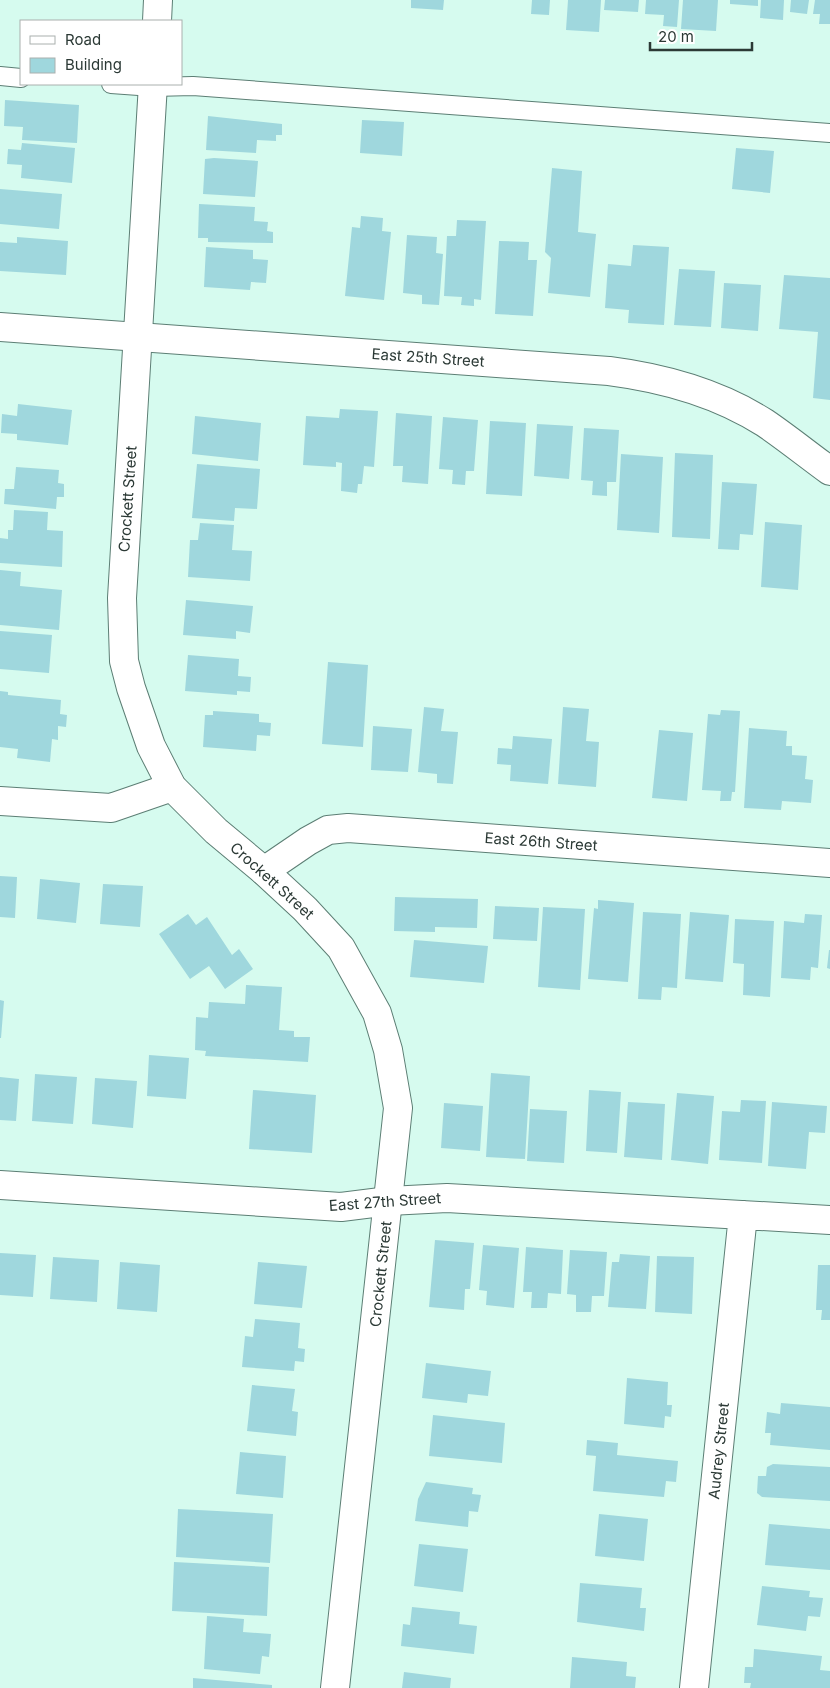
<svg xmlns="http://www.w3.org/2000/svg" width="830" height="1688" font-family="Inter,sans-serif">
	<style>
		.building { fill: #9fd7dd }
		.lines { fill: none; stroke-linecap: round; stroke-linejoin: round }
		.service-casing { stroke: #5c7e74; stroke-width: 20 }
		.minor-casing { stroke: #5c7e74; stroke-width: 30 }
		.tertiary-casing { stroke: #5c7e74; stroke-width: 30 }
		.service { stroke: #fff; stroke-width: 18 }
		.minor { stroke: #fff; stroke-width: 28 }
		.tertiary { stroke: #fff; stroke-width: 28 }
		.labels { text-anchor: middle; stroke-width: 5; stroke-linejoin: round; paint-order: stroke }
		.street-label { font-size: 15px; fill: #2b3935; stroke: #fff }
	</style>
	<rect width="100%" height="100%" fill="#d6fbef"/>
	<!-- building -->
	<path class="building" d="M411 0H444L443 10 411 8Z
		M532 0H550L549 15 531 14Z
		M568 0H601L599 32 566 30Z
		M605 0H639L638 12 604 10Z
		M646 0H679L677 27 663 26 664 15 645 14Z
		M683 0H718L716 31 681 29Z
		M730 0H758V6L730 4Z
		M761 0H784L783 20 760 18Z
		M791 0H809L807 14 790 12Z
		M815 0H830V24H819L820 14H813Z
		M5 100 79 105 77 143 22 140 23 127 4 126Z
		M208 116 282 124V135H276V141L257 140 256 153 206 150Z
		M362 120 404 122 402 156 360 153Z
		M22 143 75 148 72 183 21 178 22 165 7 164 8 149 21 150Z
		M736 148 774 151 770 193 732 189Z
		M214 158 258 161 255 197 203 194 205 159Z
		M552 168 582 171 578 232 596 234 590 297 548 293 551 258 545 252Z
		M0 189 62 194 59 229 0 224Z
		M199 204 255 207 254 221 268 222 267 231 273 232V243L208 242V238H198Z
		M361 216 383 218 382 231 391 232 384 300 345 296 352 227 360 228Z
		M457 220 486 221 481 300 474 299V306L461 305 462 297 444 296 447 236H456Z
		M407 235 437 237 436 253 443 254 439 305 422 304V295L403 293Z
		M17 237 68 241 66 275 0 271V242L17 243Z
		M499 241 529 242 528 260H537L533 316 495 314Z
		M633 245 669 247 664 325 628 323 629 310 605 308 608 264 631 266Z
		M206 247 253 250V259L268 260 266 283 251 282 250 290 204 287Z
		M679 269 715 271 711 327 674 325Z
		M784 275 830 278V400L813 398 818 332 779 329Z
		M724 283 761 285 758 331 721 328Z
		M18 404 72 410 68 445 17 440V434L1 433 2 414 17 416Z
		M340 409 378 411 374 467 364 466 362 484H358L357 493 341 491 342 463 336 462V467L303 465 306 416 339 418Z
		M396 413 432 416 428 484 402 482 403 466H393Z
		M195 416 261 423 258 461 192 454Z
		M443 417 478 420 474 471H466L465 485 452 484 453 470 439 469Z
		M490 421 526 423 522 496 486 494Z
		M537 424 573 426 569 479 534 476Z
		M584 428 619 430 616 482H607V496L592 495 593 481 581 480Z
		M675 453 713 455 710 539 672 537Z
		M621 454 663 457 659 533 617 530Z
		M197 464 260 469 257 509 235 508 234 521 192 518Z
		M16 467 59 470 58 483 64 484V497H57L56 509 4 504 5 489H14Z
		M722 482 757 484 753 535 740 534 739 550 718 549Z
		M14 510 48 512 47 530 63 531 62 567 0 563V538L8 539V530H13Z
		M765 522 802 525 798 590 761 587Z
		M200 523 234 525 232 550 252 551 250 581 188 577 190 540H198Z
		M0 570 21 572 20 586 62 590 59 630 0 625Z
		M186 600 253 606 250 633 236 631V639L183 635Z
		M0 631 52 635 49 673 0 669Z
		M188 655 239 659 238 676 251 677 250 692 237 691V695L185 691Z
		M328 662 368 665 363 747 322 744Z
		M0 691 8 692V695L61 700 60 714 67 715 66 727 58 726V740L52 739 50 762 17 758 18 749 0 747Z
		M424 707 444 709 441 731 458 732 453 784 437 783V774L418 772Z
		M563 707 589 709 586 741 599 742 596 787 558 784Z
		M721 710 740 711 735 792H732L731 801H720L721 791 702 790 708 714 720 715Z
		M213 711 259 714V722L271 723 270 736 257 735 256 751 203 747 205 715H213Z
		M373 726 412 729 408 772 371 770Z
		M749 728 787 731 786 746H792V755L807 756 805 779 813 780 811 803 782 801 781 810 744 808Z
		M659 730 693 733 687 801 652 798Z
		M513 736 552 739 548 784 510 781 511 765 497 764 498 748 512 749Z
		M0 876 17 877 15 918 0 917Z
		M40 879 80 883 76 923 37 919Z
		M103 884 143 886 140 927 100 924Z
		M395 897 478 899 477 928 435 927V932L394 931Z
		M598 900 634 903 628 982 588 979 594 908 598 909Z
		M495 906 539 908 537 941 493 939Z
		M543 907 585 909 580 990 538 987Z
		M643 912 681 914 677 988 662 987 661 1000 638 999Z
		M690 912 729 915 723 982 685 979Z
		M188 914 196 925 207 917 232 955 239 949 253 969 225 989 209 966 190 979 159 934Z
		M805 914 822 915 818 968 811 967 810 980 781 978 784 921 804 923Z
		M735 919 774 921 770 997 743 995 744 964 733 963Z
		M414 940 488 946 484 983 410 977Z
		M829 950H830V969L827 968Z
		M246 985 282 987 279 1030 294 1031V1037H310L308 1062 205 1056 206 1051 195 1050 196 1017 208 1018 209 1002 245 1004Z
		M0 1000 4 1001 1 1038H0Z
		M149 1055 189 1058 186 1099 147 1096Z
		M491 1073 530 1076 525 1159 486 1157Z
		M35 1074 77 1077 73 1124 32 1121Z
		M0 1077 19 1079 16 1121 0 1120Z
		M95 1078 137 1081 133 1128 92 1124Z
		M253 1090 316 1095 312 1153 249 1149Z
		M589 1090 621 1092 617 1153 586 1151Z
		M677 1093 714 1096 708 1164 671 1160Z
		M741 1100 766 1101 762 1163 719 1160 722 1111 740 1112Z
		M628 1102 665 1104 662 1160 624 1157Z
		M772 1102 827 1106 825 1133 809 1132 806 1169 768 1166Z
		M444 1103 483 1106 480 1151 441 1148Z
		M530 1109 567 1111 564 1163 527 1161Z
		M435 1240 474 1243 470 1289H465L464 1310 429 1307Z
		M483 1245 519 1248 514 1308 486 1305 487 1291 479 1290Z
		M526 1247 563 1250 561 1294 548 1293 547 1308H531L532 1292H523Z
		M570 1250 607 1252 604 1296H592L591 1312H576V1295L567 1294Z
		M0 1253 36 1255 33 1297 0 1295Z
		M620 1254 650 1256 646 1309 608 1307 612 1262H619Z
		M657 1256 694 1257 692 1314 655 1312Z
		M53 1257 99 1260 97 1302 50 1299Z
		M120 1262 160 1265 157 1312 117 1309Z
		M258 1262 307 1266 302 1308 254 1304Z
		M818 1265H830V1320H821L822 1310H816Z
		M255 1319 300 1323 298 1348 305 1349 304 1362 295 1361 294 1371 242 1367 245 1336 253 1337Z
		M426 1363 491 1371 488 1396 468 1394 467 1403 422 1398Z
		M627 1378 668 1382 667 1405H672L671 1417 665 1416 664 1428 624 1424Z
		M252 1385 295 1389 292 1411 298 1412 296 1436 247 1431Z
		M781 1403 830 1407V1450L770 1445 771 1433H765L767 1412 780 1414Z
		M433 1415 505 1423 502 1463 429 1456Z
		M587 1440 618 1443 617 1455 678 1461 676 1482 666 1481 664 1497 593 1491 596 1456 586 1455Z
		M240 1452 286 1456 283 1498 236 1494Z
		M773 1464 830 1467V1501L762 1497 757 1493 758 1476H766L767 1467Z
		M426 1482 473 1488 472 1494 481 1495 478 1512 469 1511 468 1527 415 1521 418 1499Z
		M178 1509 273 1514 270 1563 176 1557Z
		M599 1514 648 1519 644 1561 595 1556Z
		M769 1524 830 1529V1570L765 1565Z
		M419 1544 468 1549 463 1592 414 1586Z
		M174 1562 269 1567 267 1616 172 1611Z
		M580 1583 642 1588 640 1608H646L644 1631 577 1622Z
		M762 1586 810 1591 809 1597 823 1598 820 1617 808 1616 806 1631 757 1625Z
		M412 1607 460 1612 459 1624 477 1626 474 1654 401 1646 403 1624 410 1625Z
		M207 1616 244 1619 243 1632 271 1634 269 1657 262 1656 260 1674 204 1669Z
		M754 1649 822 1656 820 1670 830 1671V1688H750L751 1683H744L745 1667H753Z
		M572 1657 627 1662 626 1676 636 1677 635 1688H570Z
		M404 1672 451 1678 450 1688H402Z
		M193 1678 272 1685V1688H193Z"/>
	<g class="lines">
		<defs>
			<path id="service" d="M0 76 21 78
				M111 84 153 87 193 86 830 133"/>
			<path id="minor" d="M0 327 609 371C664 378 718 393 765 423 787 438 808 455 830 471
				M0 801 111 808 172 787
				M264 871 308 841 328 830 348 828 830 863
				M0 1185 341 1207 389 1201 447 1198 830 1220
				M694 1688 743 1215"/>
			<path id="tertiary" d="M157 21 158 0
				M153 84 122 598 124 661 131 688 151 746 172 787 216 831 264 871 305 909 341 948 377 1013 388 1050 398 1108 335 1688"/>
		</defs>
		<!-- service casing -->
		<use href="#service" class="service-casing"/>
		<!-- minor casing -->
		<use href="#minor" class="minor-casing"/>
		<!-- tertiary casing -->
		<use href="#tertiary" class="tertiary-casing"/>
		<!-- service -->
		<use href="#service" class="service"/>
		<!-- minor -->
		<use href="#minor" class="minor"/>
		<!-- tertiary -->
		<use href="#tertiary" class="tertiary"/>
	</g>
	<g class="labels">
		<!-- street labels -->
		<g class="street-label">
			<text transform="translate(428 358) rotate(4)" y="5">East 25th Street</text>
			<text transform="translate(128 499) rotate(-86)" y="5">Crockett Street</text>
			<text transform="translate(541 842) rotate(4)" y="5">East 26th Street</text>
			<text transform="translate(272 881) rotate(42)" y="5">Crockett Street</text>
			<text transform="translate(385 1202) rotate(-4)" y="5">East 27th Street</text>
			<text transform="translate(381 1274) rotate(-84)" y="5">Crockett Street</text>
			<text transform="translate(719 1451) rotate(-84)" y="5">Audrey Street</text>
		</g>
	</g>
	<!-- legend -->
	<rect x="20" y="20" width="162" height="65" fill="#ffffff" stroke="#aab0ae"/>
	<rect x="30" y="36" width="25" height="8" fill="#ffffff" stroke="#aab0ae"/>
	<text x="65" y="45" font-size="15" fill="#2b3935">Road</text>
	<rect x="30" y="58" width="25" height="15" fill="#9fd7dd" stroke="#aab0ae"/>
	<text x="65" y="70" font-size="15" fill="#2b3935">Building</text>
	<!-- scale -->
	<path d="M650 42v8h102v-8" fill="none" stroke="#2b3935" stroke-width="2.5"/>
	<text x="658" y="42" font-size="15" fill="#2b3935" stroke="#ffffff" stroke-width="4" paint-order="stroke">20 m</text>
</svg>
